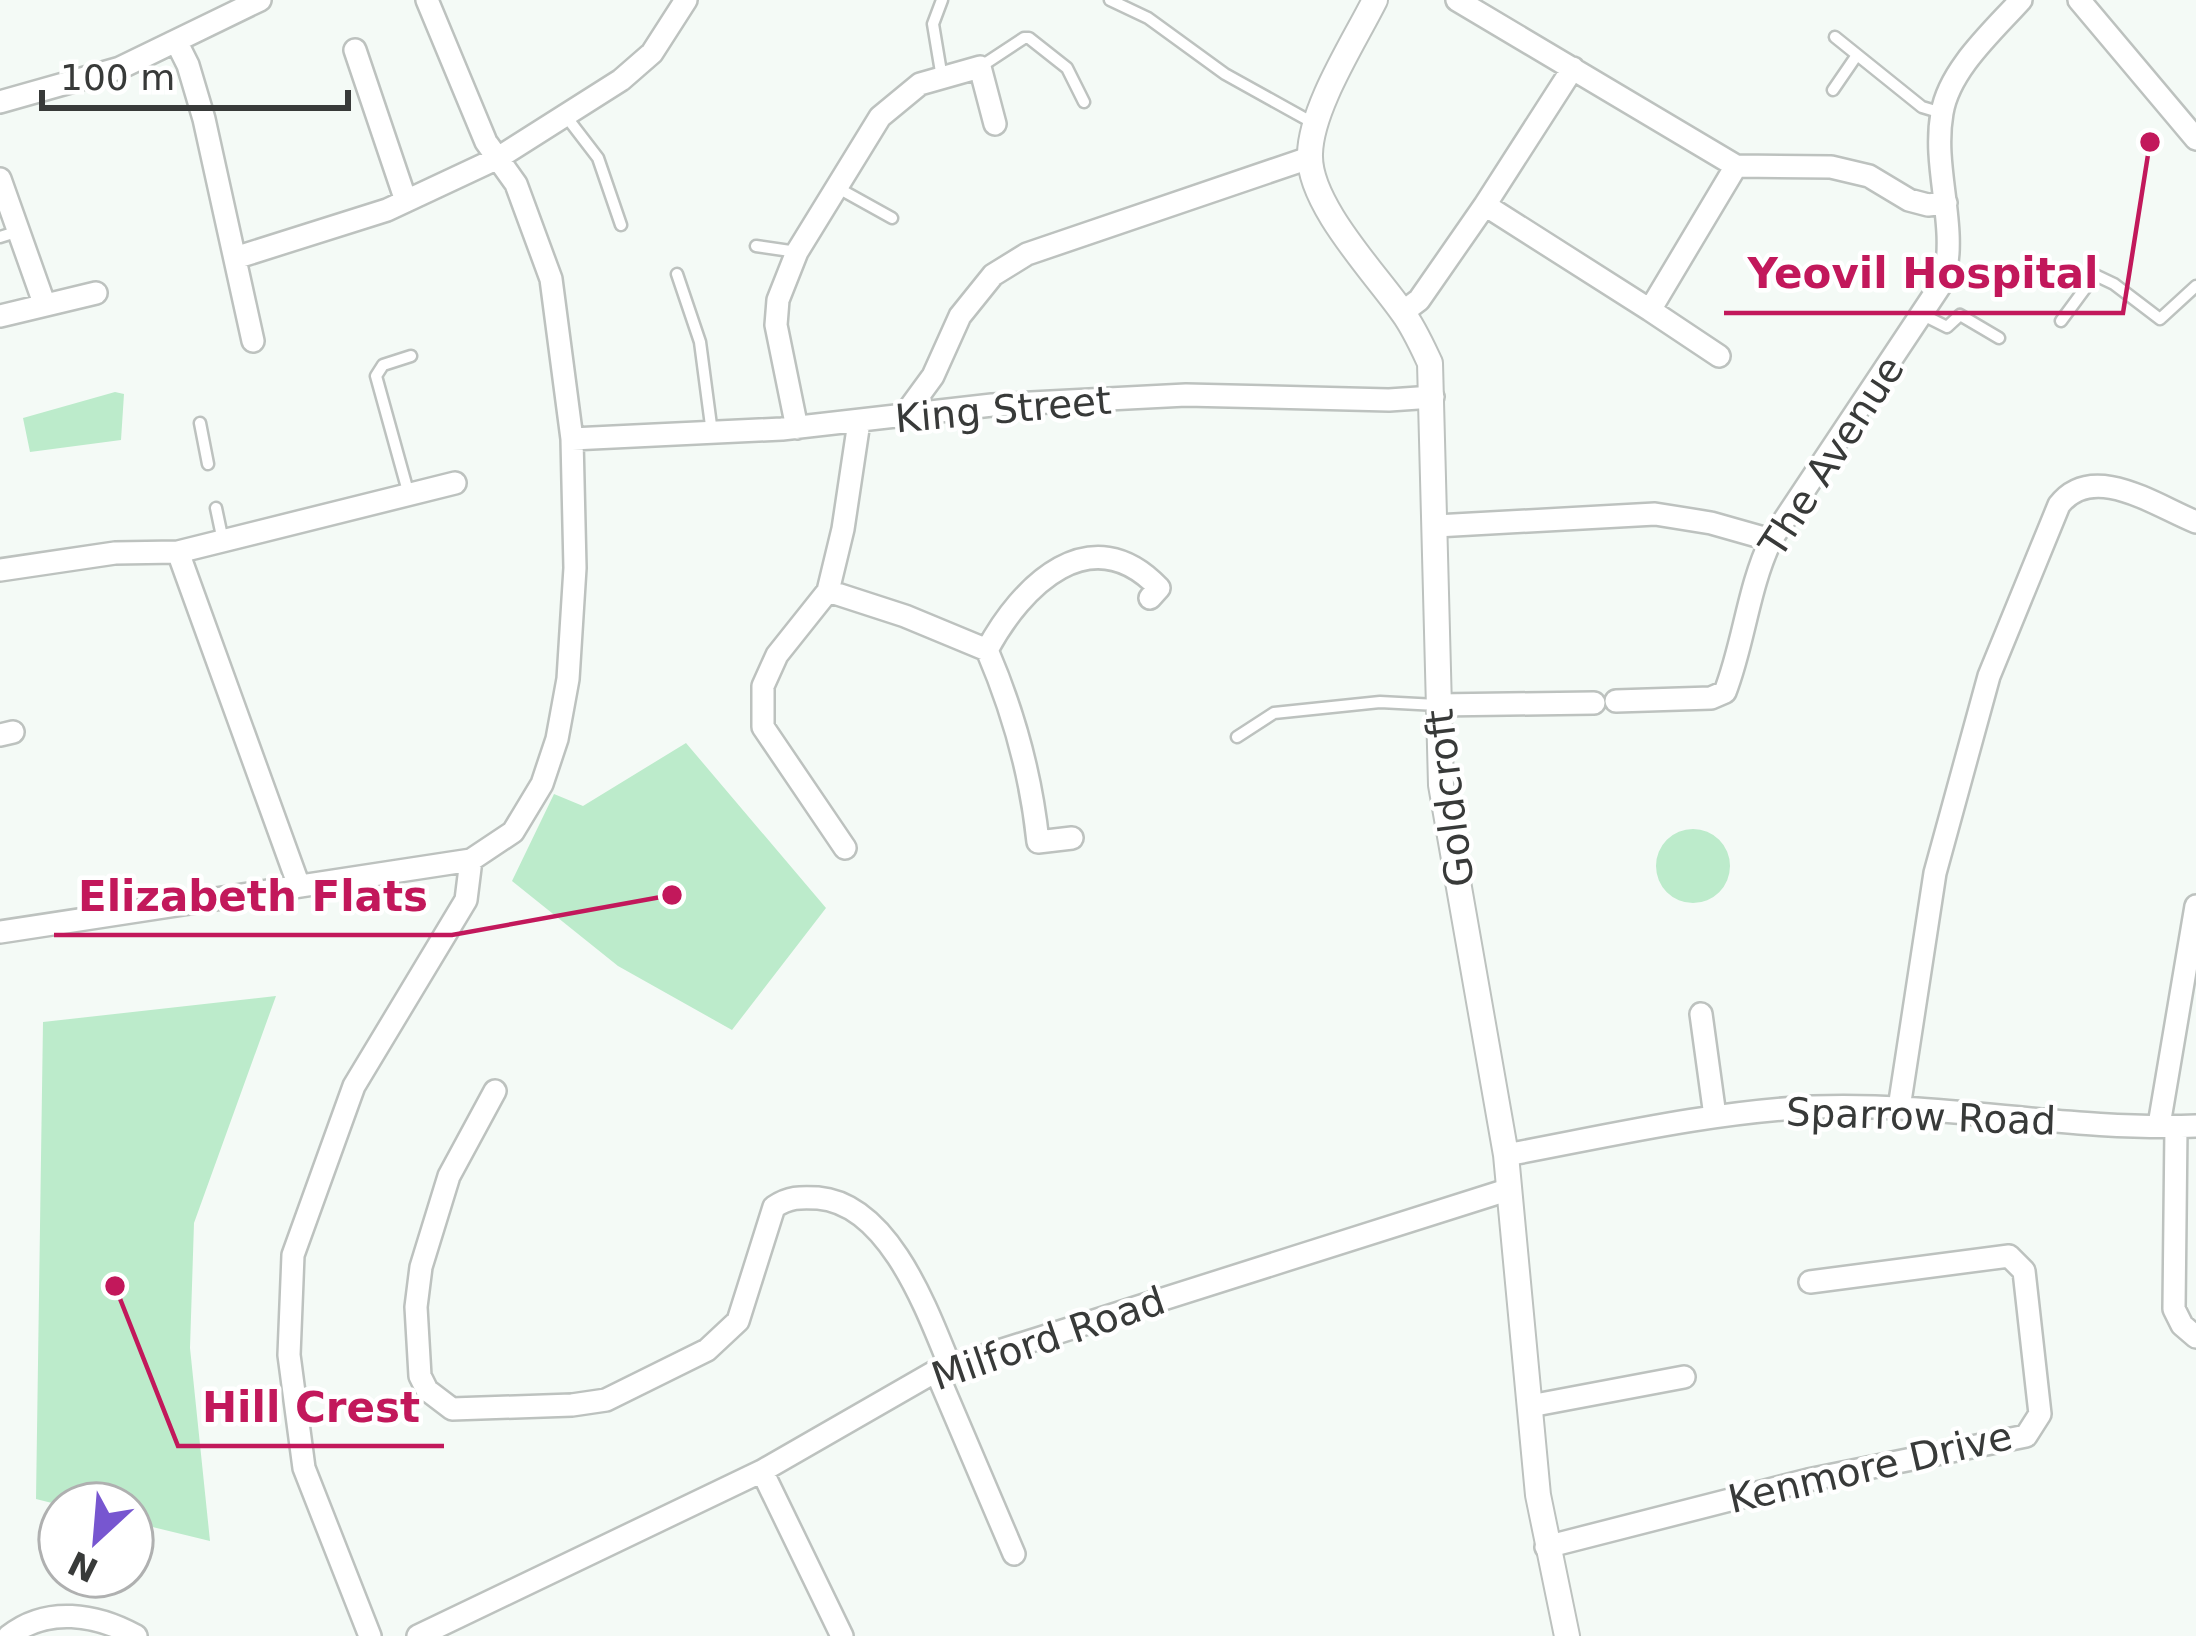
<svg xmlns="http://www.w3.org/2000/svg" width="2196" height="1636" font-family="'DejaVu Sans',sans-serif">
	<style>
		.green { fill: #bcebcb }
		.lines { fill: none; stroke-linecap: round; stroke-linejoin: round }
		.service-casing { stroke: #bdc2bf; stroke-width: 15 }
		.minor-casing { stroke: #bdc2bf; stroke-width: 26 }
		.tertiary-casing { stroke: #bdc2bf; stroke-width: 28 }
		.service { stroke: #fff; stroke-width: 10 }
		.minor { stroke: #fff; stroke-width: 21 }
		.tertiary { stroke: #fff; stroke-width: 24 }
		.labels { text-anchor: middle; stroke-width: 9; stroke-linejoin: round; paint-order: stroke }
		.street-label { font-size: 39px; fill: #383a39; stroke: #fff }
		.leader { fill: none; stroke: #c2185b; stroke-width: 4.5 }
		.callout-dot { fill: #c2185b; stroke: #fff; stroke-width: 4.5 }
		.callout-label { font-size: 42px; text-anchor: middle; font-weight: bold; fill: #c2185b; stroke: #fff; stroke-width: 9; stroke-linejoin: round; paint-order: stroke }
	</style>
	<rect width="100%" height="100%" fill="#f4faf6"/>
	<!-- green -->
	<path class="green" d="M115 392 124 394 121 440 30 452 23 418Z
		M686 743 826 908 732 1030 618 966 512 881 554 794 583 806Z
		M1656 866a37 37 0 1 1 74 0a37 37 0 1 1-74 0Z
		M276 996 194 1223 190 1348 210 1541 132 1522V1504L60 1505 36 1499 43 1022Z"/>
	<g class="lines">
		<defs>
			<path id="service" d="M1110 0 1148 18 1225 74 1315 124
				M1835 37 1922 107 1942 113
				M980 67 1024 38H1029L1067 68 1084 102
				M942 78 933 24 942 0
				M1833 90 1857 55
				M565 115 598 158 621 225
				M838 188 892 218
				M0 237 19 231
				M756 246 797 252
				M677 274 700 342 712 433
				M1923 315 1947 327 1960 315 1999 338
				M2061 321 2095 275 2114 284 2160 319 2196 286
				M200 423 208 464
				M409 495 376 376 383 365 411 356
				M216 508 223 541
				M1237 737 1274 713 1380 702 1437 705"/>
			<path id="minor" d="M1457 0 1736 166 1831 167 1869 176 1909 200 1928 205 1946 203
				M2079 0 2196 139
				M177 43 188 65 204 119 253 341
				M355 50 406 201
				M0 102 120 68 260 0
				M0 179 44 303
				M1485 205 1573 68
				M235 258 387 210 498 158 621 80 652 53 686 0
				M1403 312 1419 300 1485 205 1650 310
				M0 316 96 293
				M1719 356 1650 310 1736 166
				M903 417 933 376 960 316 993 275 1027 254 1309 158
				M797 428 776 325 778 300 797 252 880 117 920 84 980 67 995 124
				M572 439 782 429 992 405 1186 395 1389 400 1433 397
				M1436 526 1655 514 1711 523 1771 540
				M178 552 455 483
				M0 570 115 553 178 552 299 886
				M828 591 905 616 987 650C1014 713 1031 774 1038 842L1072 838
				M987 650C1021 586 1091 516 1159 588L1150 598
				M1616 701 1711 698 1725 692C1744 643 1748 588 1771 540L1944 280C1958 225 1932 169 1942 113 1949 70 1993 31 2021 0
				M1437 705 1594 703
				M0 735 13 732
				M845 848 763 727V686L777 655 828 591 843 529 859 422
				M0 932 471 860 513 832 542 784 557 739 568 679 575 568 572 439 551 279 516 184 486 142 427 0
				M1701 1014 1715 1116
				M495 1091 449 1176 421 1267 416 1307 420 1376 427 1390 452 1409 572 1405 606 1400 707 1350 738 1321 774 1207C789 1197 800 1197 818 1198 889 1204 927 1310 950 1366
				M1899 1108 1935 873 1989 676 2059 505C2093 461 2156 506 2196 522
				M2159 1125 2196 906
				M2176 1127 2174 1309 2182 1325 2196 1337
				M1506 1155C1608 1136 1710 1112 1813 1107 1941 1102 2068 1131 2196 1126
				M936 1371 1014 1554
				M1530 1406 1684 1377
				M762 1471 842 1636
				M1546 1547 1808 1480 2026 1436 2040 1414 2024 1271 2009 1256 1810 1282
				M9 1636C47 1606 96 1614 136 1636
				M370 1636 304 1468 289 1355 293 1255 354 1086 466 900 471 860
				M418 1636 762 1471 936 1371 1507 1190"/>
			<path id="tertiary" d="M1375 0C1354 42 1311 108 1310 154 1308 204 1376 274 1403 313 1414 328 1422 346 1430 363L1441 785 1506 1155 1538 1495 1567 1636"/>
		</defs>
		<!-- service casing -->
		<use href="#service" class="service-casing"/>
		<!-- minor casing -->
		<use href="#minor" class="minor-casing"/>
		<!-- tertiary casing -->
		<use href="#tertiary" class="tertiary-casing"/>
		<!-- service -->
		<use href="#service" class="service"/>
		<!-- minor -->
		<use href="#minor" class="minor"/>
		<!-- tertiary -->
		<use href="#tertiary" class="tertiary"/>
	</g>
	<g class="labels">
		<!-- street labels -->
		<g class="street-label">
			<text transform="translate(1003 409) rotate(-5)" y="14">King Street</text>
			<text transform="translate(1831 456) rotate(-57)" y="14">The Avenue</text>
			<text transform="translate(1449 798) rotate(-97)" y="14">Goldcroft</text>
			<text transform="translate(1921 1116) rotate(2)" y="14">Sparrow Road</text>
			<text transform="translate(1048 1338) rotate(-19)" y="14">Milford Road</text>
			<text transform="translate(1870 1467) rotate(-13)" y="14">Kenmore Drive</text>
		</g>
	</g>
	<!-- callouts -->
	<path class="leader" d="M2150 142L2123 313H1724M672 895L452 935H54M115 1286L178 1446H444"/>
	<g class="callout-dot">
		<circle cx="2150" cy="142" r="12"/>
		<circle cx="672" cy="895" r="12"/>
		<circle cx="115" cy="1286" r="12"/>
	</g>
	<g class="callout-label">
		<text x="1923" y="288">Yeovil Hospital</text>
		<text x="253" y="911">Elizabeth Flats</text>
		<text x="311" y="1422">Hill Crest</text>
	</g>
	<!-- north arrow -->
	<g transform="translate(96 1540) rotate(206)"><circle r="57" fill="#ffffff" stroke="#afb0b0" stroke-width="3"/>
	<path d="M0-9L21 45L0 30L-21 45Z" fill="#7756d0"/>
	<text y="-18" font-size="33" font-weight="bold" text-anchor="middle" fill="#383a39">N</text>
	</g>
	<!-- scale -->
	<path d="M42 90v18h306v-18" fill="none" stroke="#383a39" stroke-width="6"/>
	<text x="60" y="90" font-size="36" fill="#383a39" stroke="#ffffff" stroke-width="9" paint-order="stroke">100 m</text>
</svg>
